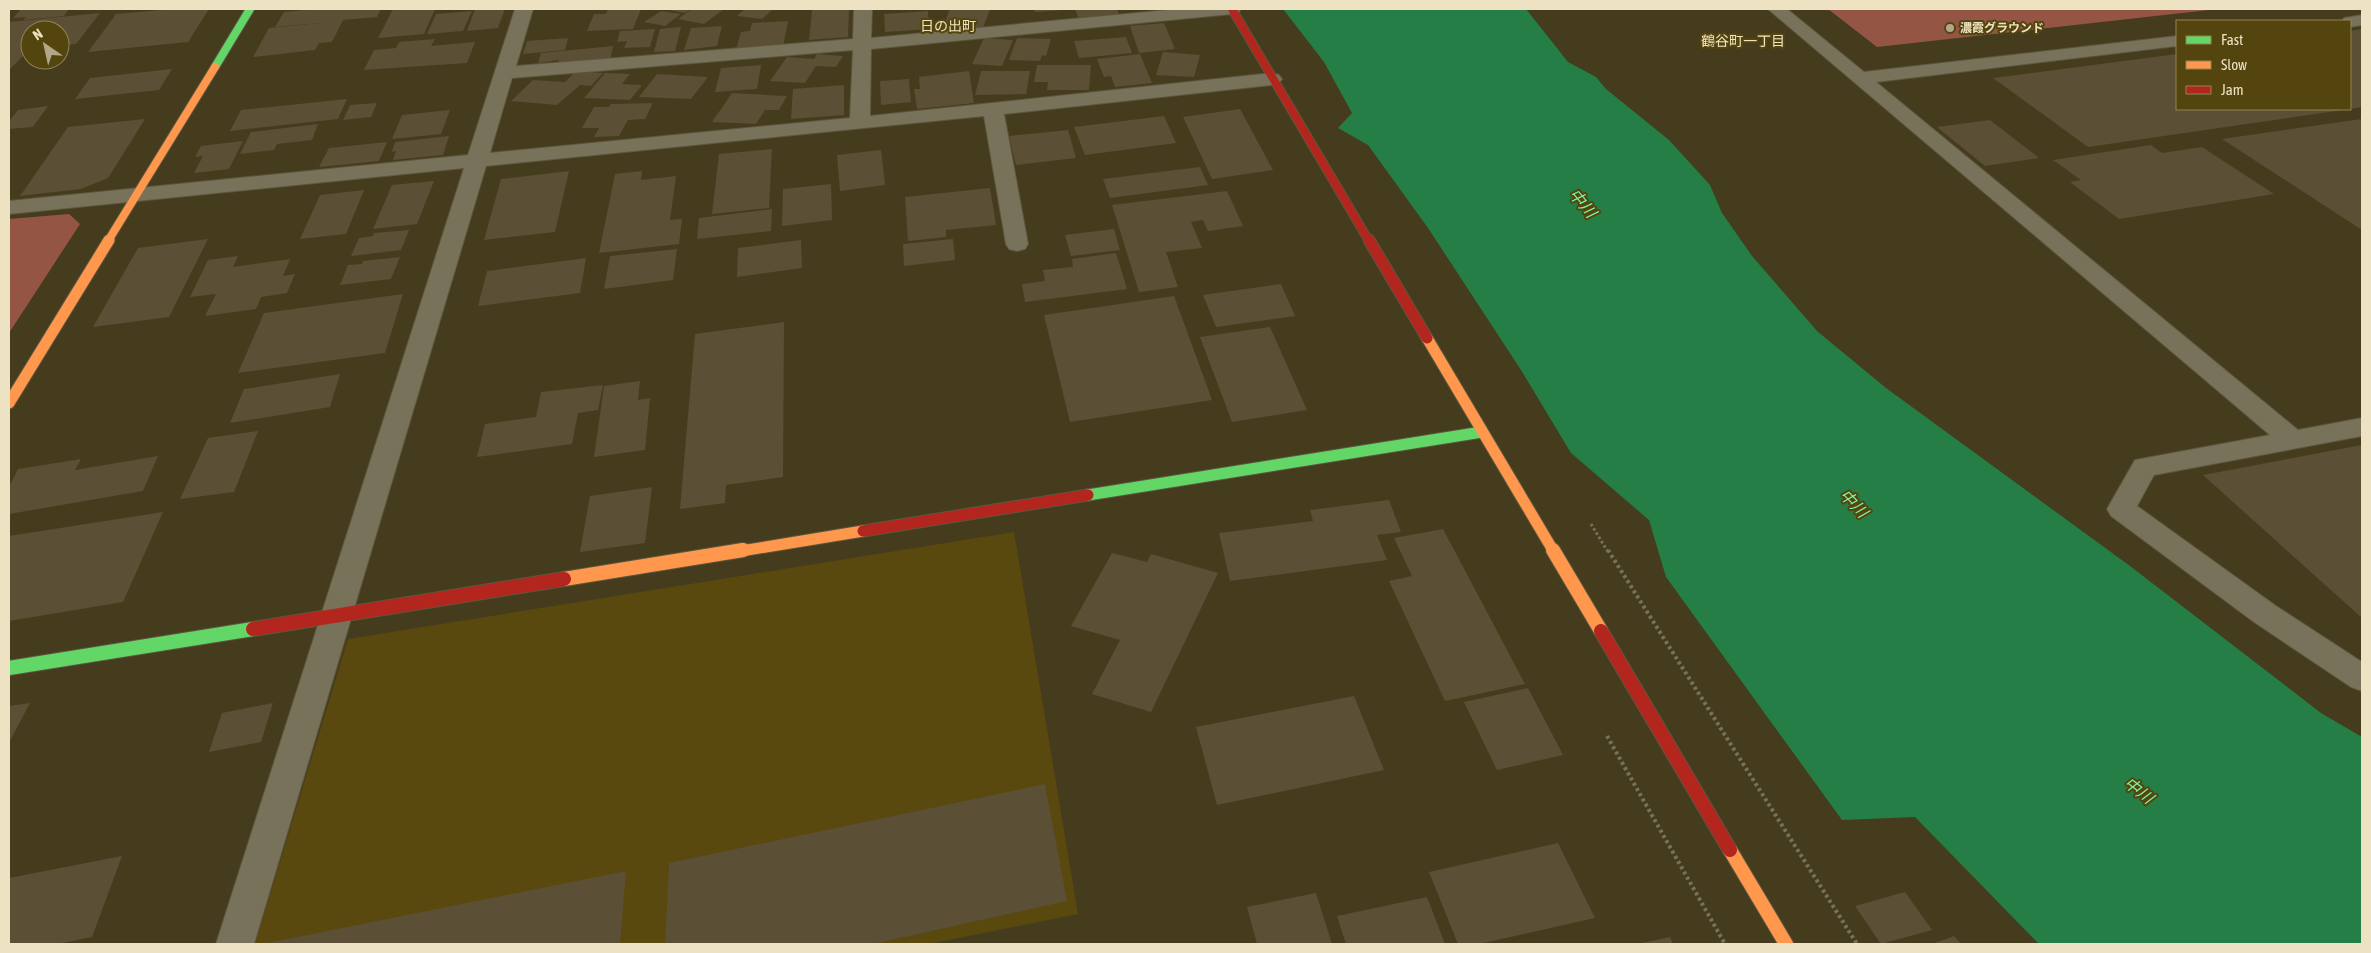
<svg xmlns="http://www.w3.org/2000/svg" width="2371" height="953" font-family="'Asap Condensed','Noto Sans JP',sans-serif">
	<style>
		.built { fill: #59490e }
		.green { fill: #945545 }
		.water { fill: #247e45 }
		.building { fill: #5b4f35 }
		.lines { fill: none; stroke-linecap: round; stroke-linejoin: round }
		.street-casing { stroke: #5d563f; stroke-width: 2 }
		.fast-far2-casing { stroke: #5d563f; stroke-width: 10 }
		.fast-far1-casing { stroke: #5d563f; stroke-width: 13 }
		.fast-casing { stroke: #5d563f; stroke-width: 16 }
		.slow-far2-casing { stroke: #5d563f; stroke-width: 10 }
		.slow-far1-casing { stroke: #5d563f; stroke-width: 13 }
		.slow-casing { stroke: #5d563f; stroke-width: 16 }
		.jam-far2-casing { stroke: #5d563f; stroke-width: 10 }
		.jam-far1-casing { stroke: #5d563f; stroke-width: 13 }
		.jam-casing { stroke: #5d563f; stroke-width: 16 }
		.path-far1 { stroke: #78725b; stroke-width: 3; stroke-dasharray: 2.5 2.5; stroke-linecap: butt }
		.path { stroke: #78725b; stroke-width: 4; stroke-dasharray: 3 3; stroke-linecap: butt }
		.street { fill: #79725a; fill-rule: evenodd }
		.fast-far2 { stroke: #63d668; stroke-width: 8 }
		.fast-far1 { stroke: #63d668; stroke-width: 11 }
		.fast { stroke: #63d668; stroke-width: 14 }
		.slow-far2 { stroke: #ff974d; stroke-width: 8 }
		.slow-far1 { stroke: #ff974d; stroke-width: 11 }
		.slow { stroke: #ff974d; stroke-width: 14 }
		.jam-far2 { stroke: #b3261e; stroke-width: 8 }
		.jam-far1 { stroke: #b3261e; stroke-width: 11 }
		.jam { stroke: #b3261e; stroke-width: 14 }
		.poi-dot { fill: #b2a888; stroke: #54450f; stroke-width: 2 }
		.labels { text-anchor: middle; stroke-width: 4; stroke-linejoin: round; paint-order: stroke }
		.far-poi-label { font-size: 12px; font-weight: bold; fill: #ede2c1; stroke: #54450f; text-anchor: start }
		.far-neighbourhood-label { font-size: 14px; fill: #ede2c1; stroke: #54450f }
		.water-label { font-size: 16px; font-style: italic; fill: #7ef7a5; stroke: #54450f }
	</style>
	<rect width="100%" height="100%" fill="#453c1e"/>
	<!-- built -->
	<path class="built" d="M1014 532 1078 914 929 944H255L348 639Z"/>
	<!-- green -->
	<path class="green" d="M1828 9H2218L1877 47Z
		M69 214 80 224 9 333V219Z"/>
	<!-- water -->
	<path class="water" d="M1283 9H1526L1568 62 1596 77 1606 89 1669 140 1710 185 1722 213 1752 256 1817 331 1886 388 2130 566 2321 713 2362 737V944H2039L1915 817 1842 820 1666 577 1649 520 1571 453 1521 370 1428 228 1368 145 1338 128 1352 113 1324 62Z"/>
	<!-- building -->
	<path class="building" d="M21 9H69L64 16 23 20 26 17 13 18Z
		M173 9H209L188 42 88 52 116 14Z
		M316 9H381L377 17 343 20 332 42 319 43 315 50 253 57 269 28 331 22 275 27 284 12Z
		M393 9H435L424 34 378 38Z
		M475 9H505L498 28 467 31Z
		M608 9H641L633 29 587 31 594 14H606Z
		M663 9H691L685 13Z
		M692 9H724L704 24 678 19Z
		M745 9H773L762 19 737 16Z
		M828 9H849L848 37 809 40 812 10Z
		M950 9H990L983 28 943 27Z
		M1034 9H1062L1063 10 1035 12Z
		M1075 9H1117L1119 15 1079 20Z
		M472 11 463 31 427 34 436 14Z
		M661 11 681 14 665 26 644 22Z
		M928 11 929 29 885 32 884 14Z
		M100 13 76 44 60 46V30H30V49L9 70V22Z
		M788 21 783 46 736 49 741 32 750 31 752 23Z
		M1164 23 1175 49 1139 53 1130 26Z
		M722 26 717 46 684 50 691 28Z
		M681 27 675 51 654 52 660 29Z
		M655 29 650 47 624 48 627 41 617 42 620 31Z
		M2362 29V107L2350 109V31Z
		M1126 37 1132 53 1079 58 1074 41Z
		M568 38 565 50 523 54 527 41Z
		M984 38 1013 40 1002 66 972 64Z
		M1017 38 1051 39 1046 56 1042 55 1040 61 1009 60Z
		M435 39 431 46 475 42 467 63 364 70 374 50 396 48 399 42Z
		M613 46 610 61 558 66 559 60 538 63 541 53Z
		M1163 52 1200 55 1194 77 1156 75Z
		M817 54 843 56 836 67 816 66 805 83 770 81 787 57 814 59Z
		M1140 54 1152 83 1115 87 1111 76 1104 77 1097 59Z
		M2177 54V109L2343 110 2088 147 1993 78Z
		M761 65 757 89 715 92 721 68Z
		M1037 65H1091L1089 90H1047L1048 82H1034Z
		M172 69 159 90 75 99 90 78Z
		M576 71 603 73 591 86 580 85 557 105 511 101 533 80 565 82Z
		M969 71 974 103 917 109 914 89H920L919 77Z
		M981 71H1030L1026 94 975 95Z
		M605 73 630 74 622 84 642 85 630 100 584 98Z
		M657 74 708 77 691 99 639 97Z
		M909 79 911 102 881 105 880 81Z
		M844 85V115L791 119 793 89Z
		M732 93 787 96 779 110H765L756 124 712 122Z
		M347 99 338 119 230 131 241 110Z
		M377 103 371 117 343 120 350 105Z
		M653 103 645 119 628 120 619 136 594 137 599 128H582L594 107H609L611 104Z
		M48 106 33 127 9 129V121L18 110Z
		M1240 109 1273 170 1212 179 1183 117Z
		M450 110 441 134 392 139 402 115Z
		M1164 116 1176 143 1085 155 1074 127Z
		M145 119 108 178 81 189 20 196 68 127Z
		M2362 119V230L2222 139Z
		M1990 120 2039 158 1985 166 1937 127Z
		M318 124 312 140 277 144 274 150 240 154 251 132Z
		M1068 130 1076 158 1016 165 1009 136Z
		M449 136 443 155 393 160 396 151 392 152 395 142Z
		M243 141 229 169 194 173 203 156 195 157 201 146Z
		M387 142 379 161 319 167 329 148Z
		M2151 145 2162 153 2202 147 2274 194 2119 219 2070 182 2081 180 2053 160Z
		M772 149 769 208 712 214 719 154Z
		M881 150 885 185 840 191 837 155Z
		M1200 167 1208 185 1110 198 1103 179Z
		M569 171 555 232 484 240 501 179Z
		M642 171 641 180 676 176 670 220 682 219 679 244 599 253 615 174Z
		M434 181 417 224 373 229 392 185Z
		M831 184 832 220 782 226 783 189Z
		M990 188 996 225 946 230V237L908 241 905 197Z
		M364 190 346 234 300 239 320 195Z
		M1227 191 1243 226 1208 231 1203 220 1191 222 1202 248 1166 252 1178 287 1139 292 1112 205Z
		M772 209 771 231 697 239 699 218Z
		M1114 229 1120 250 1071 256 1065 235Z
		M409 230 401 250 351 256 359 238 373 236 374 233Z
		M208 239 169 317 93 327 138 248Z
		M953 239 955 260 904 266 903 244Z
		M801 240 802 268 737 277 738 248Z
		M677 249 673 280 604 289 610 256Z
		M1116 253 1127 289 1025 302 1022 284 1045 281 1043 270 1073 267 1072 259Z
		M238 256 233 267 290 259 283 276 295 274 287 293 261 297 256 309 205 316 216 294 190 297 208 260Z
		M400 257 391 279 340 285 348 265 362 264 363 261Z
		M586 258 580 293 478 306 487 271Z
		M1281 284 1295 316 1216 327 1203 295Z
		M403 294 385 353 238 373 264 313Z
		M1174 296 1212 400 1070 422 1044 315Z
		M784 322 783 477 726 485 725 503 680 509 695 334Z
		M1270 327 1307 410 1232 422 1200 337Z
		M340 374 330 407 230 423 244 389Z
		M640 381 638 400 650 398 645 450 594 457 604 386Z
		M603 385 598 410 578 413 572 444 477 457 485 424 536 417 541 392Z
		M258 431 234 492 180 499 208 438Z
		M2362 445V618L2203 475Z
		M158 456 143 491 9 514V487L18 469 81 459 75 470Z
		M652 487 645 543 580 552 590 496Z
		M1389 500 1401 532 1377 535 1387 560 1230 581 1219 533 1313 521 1310 510Z
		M163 512 123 602 9 621V536Z
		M1443 529 1525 684 1445 701 1389 581 1412 576 1394 538Z
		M1112 553 1147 562 1151 554 1218 573 1151 712 1092 694 1120 640 1071 626Z
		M1528 688 1563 755 1497 770 1464 702Z
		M1354 696 1384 770 1217 805 1196 727Z
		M30 703 11 739 9 740V706Z
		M273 703 261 742 209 752 222 713Z
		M1045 784 1067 901 873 944H665L669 863Z
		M1558 843 1595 918 1479 944H1458L1429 872Z
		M122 856 92 937 58 944H9V878Z
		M626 871 620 944H267V943Z
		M1905 892 1932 930 1881 944 1855 906Z
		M1316 893 1332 944H1257L1247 907Z
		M1427 897 1445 944H1346L1337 916Z
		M1954 936 1961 944H1932Z
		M1670 937 1673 944H1642V943Z"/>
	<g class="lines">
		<defs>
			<path id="street" d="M515 9H533L516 66 853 39 854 9H872L871 38 1179 9H1241L1238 13 1232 14 871 49 870 116 1272 73 1279 75 1282 79 1279 83 1272 85 1004 114 1028 244 1025 249 1017 251 1009 249 1006 244 984 116 486 166 254 944H216L464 168 9 214V201L468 155ZM853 50 850 118 490 153 512 78Z
				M1768 9H1787L1864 72 2177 36V46L1876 82 2298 430 2362 418V436L2154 475 2137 506 2276 606 2362 662V691L2351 687 2254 622 2111 516 2107 509 2135 460 2270 435Z
				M2362 15V25L2350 27V21H2342L2344 18Z"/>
			<path id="fast-far2" d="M215 67 250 9"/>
			<path id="fast-far1" d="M1088 495 1482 432"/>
			<path id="fast" d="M9 668 253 629"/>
			<path id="slow-far2" d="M108 241 215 67"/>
			<path id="slow-far1" d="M1427 338 1554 552
				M9 403 109 240
				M735 552 863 531"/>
			<path id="slow" d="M1553 550 1601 631
				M564 579 743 550
				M1730 850 1786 944"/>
			<path id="jam-far2" d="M1232 9 1369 241"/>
			<path id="jam-far1" d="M1369 240 1427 338
				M863 531 1088 495"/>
			<path id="jam" d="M253 629 564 579
				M1601 631 1730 850"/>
		</defs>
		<!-- street casing -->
		<use href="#street" class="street-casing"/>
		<!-- fast-far2 casing -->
		<use href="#fast-far2" class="fast-far2-casing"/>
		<!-- fast-far1 casing -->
		<use href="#fast-far1" class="fast-far1-casing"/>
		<!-- fast casing -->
		<use href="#fast" class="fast-casing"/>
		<!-- slow-far2 casing -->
		<use href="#slow-far2" class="slow-far2-casing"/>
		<!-- slow-far1 casing -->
		<use href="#slow-far1" class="slow-far1-casing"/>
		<!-- slow casing -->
		<use href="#slow" class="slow-casing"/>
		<!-- jam-far2 casing -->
		<use href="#jam-far2" class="jam-far2-casing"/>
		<!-- jam-far1 casing -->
		<use href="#jam-far1" class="jam-far1-casing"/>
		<!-- jam casing -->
		<use href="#jam" class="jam-casing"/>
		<!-- path-far1 -->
		<path class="path-far1" d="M1591 524 1608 552"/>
		<!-- path -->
		<path class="path" d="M1608 550 1857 944
			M1607 736 1725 944"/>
		<!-- street -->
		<use href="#street" class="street"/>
		<!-- fast-far2 -->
		<use href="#fast-far2" class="fast-far2"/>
		<!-- fast-far1 -->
		<use href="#fast-far1" class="fast-far1"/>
		<!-- fast -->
		<use href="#fast" class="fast"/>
		<!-- slow-far2 -->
		<use href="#slow-far2" class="slow-far2"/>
		<!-- slow-far1 -->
		<use href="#slow-far1" class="slow-far1"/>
		<!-- slow -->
		<use href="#slow" class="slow"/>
		<!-- jam-far2 -->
		<use href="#jam-far2" class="jam-far2"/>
		<!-- jam-far1 -->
		<use href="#jam-far1" class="jam-far1"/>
		<!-- jam -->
		<use href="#jam" class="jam"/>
	</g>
	<!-- markers -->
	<circle class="poi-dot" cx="1950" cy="28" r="5"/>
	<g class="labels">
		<!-- far-poi labels -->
		<g class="far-poi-label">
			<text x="1960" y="32">濃霞グラウンド</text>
		</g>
		<!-- far-neighbourhood labels -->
		<g class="far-neighbourhood-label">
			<text x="948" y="31">日の出町</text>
			<text x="1743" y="46">鶴谷町一丁目</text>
		</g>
		<!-- water labels -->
		<g class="water-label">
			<text transform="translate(1583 203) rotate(50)" y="6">中川</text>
			<text transform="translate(1854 503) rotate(46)" y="6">中川</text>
			<text transform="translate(2139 790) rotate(38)" y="6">中川</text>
		</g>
	</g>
	<!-- border -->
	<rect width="2371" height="953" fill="none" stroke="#ede2c1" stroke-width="20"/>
	<!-- legend -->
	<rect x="2176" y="20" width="175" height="90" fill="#54450f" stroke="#918456"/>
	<rect x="2186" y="36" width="25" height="8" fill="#63d668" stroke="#918456"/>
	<text x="2221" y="45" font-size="15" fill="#ede2c1">Fast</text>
	<rect x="2186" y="61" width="25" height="8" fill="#ff974d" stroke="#918456"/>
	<text x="2221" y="70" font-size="15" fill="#ede2c1">Slow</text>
	<rect x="2186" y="86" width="25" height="8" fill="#b3261e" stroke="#918456"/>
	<text x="2221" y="95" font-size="15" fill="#ede2c1">Jam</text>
	<!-- north arrow -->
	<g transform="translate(45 45) rotate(326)"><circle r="24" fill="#54450f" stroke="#918456"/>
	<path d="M0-4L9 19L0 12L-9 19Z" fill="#b2a888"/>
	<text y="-8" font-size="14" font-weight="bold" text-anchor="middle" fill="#ede2c1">N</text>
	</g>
</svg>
